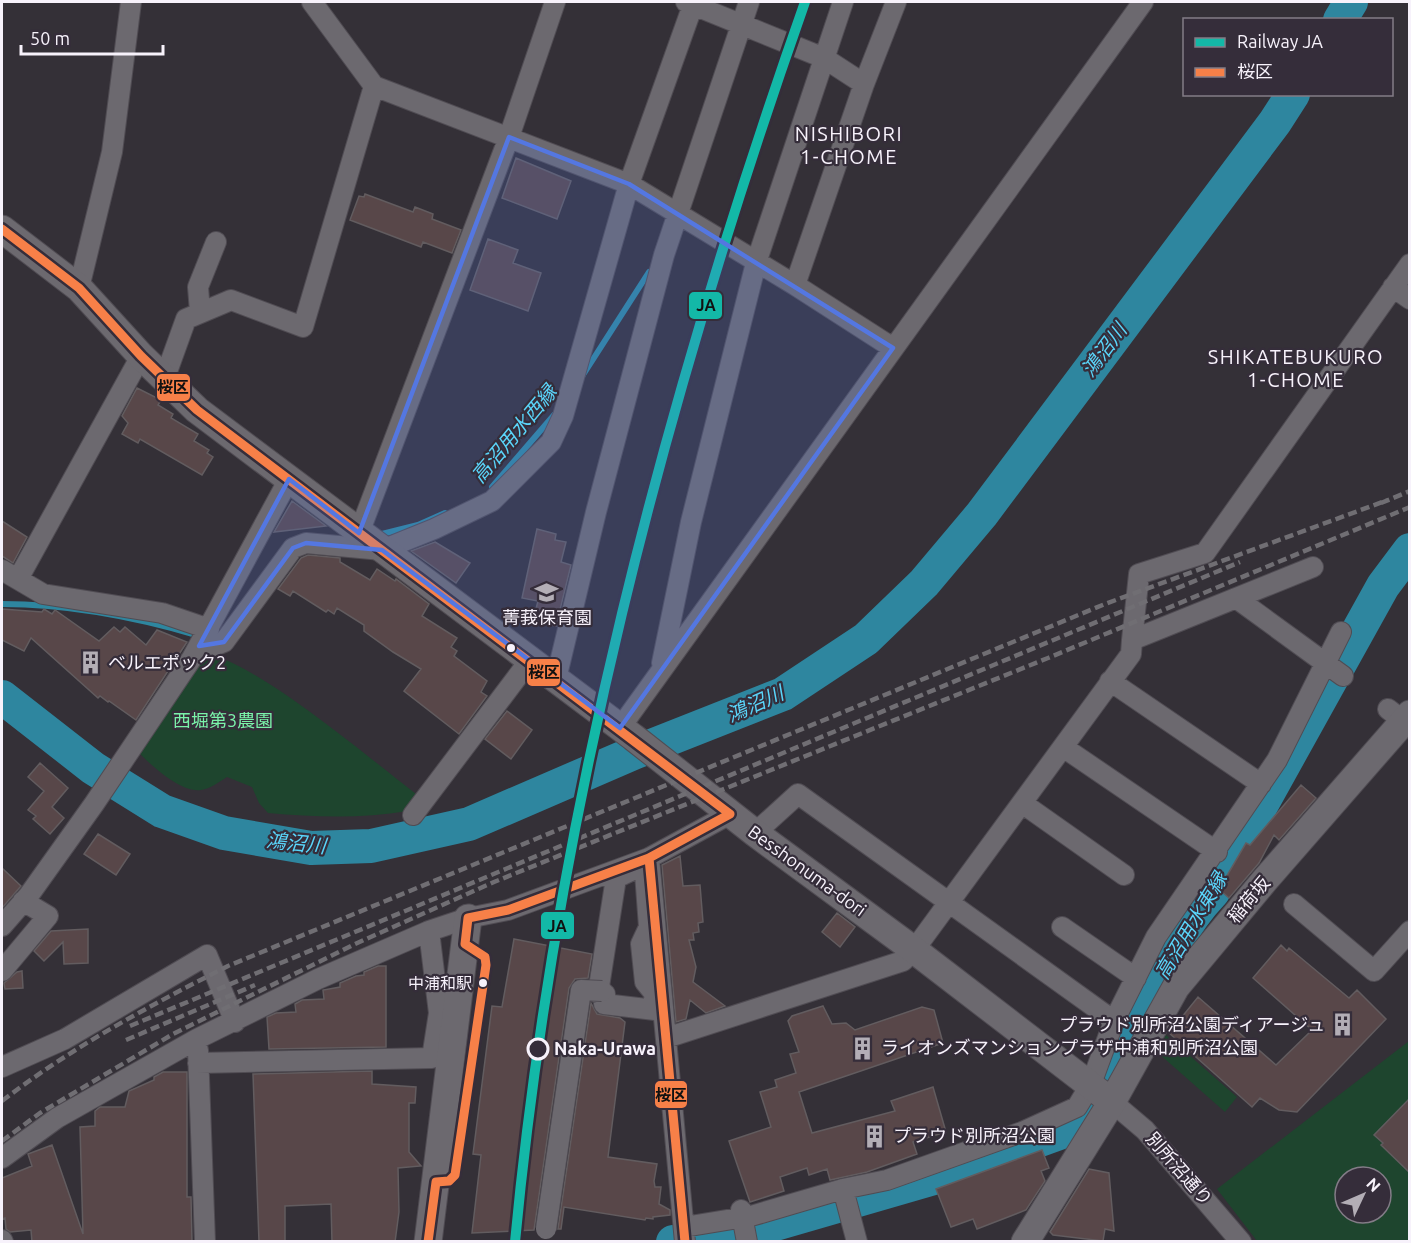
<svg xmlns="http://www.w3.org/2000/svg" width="1411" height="1243" font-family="Ubuntu,'Noto Sans JP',sans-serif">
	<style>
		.green { fill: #1e452e; fill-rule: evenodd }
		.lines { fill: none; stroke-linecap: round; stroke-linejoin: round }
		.stream { stroke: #2e869f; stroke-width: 6 }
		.river { stroke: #2e869f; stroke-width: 34 }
		.building { fill: #584749; stroke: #625c5f; stroke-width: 1.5 }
		.street-casing { stroke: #504c53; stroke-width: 22 }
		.secondary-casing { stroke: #504c53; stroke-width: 29 }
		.street { stroke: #6c696f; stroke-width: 20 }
		.secondary { stroke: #6c696f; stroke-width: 27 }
		.rail { stroke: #706e73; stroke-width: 4.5; stroke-dasharray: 9 4.5; stroke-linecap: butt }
		.street-bridge-casing { stroke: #504c53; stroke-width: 22; stroke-linecap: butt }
		.street-bridge { stroke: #6c696f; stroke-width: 20 }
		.bus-1-casing { stroke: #352d3a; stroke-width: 14 }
		.bus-1 { stroke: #f78048; stroke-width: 9 }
		.rail-1-casing { stroke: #352d3a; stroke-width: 15 }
		.rail-1 { stroke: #13b8a7; stroke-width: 10 }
		.marked { fill: #5477e1; fill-opacity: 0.2; stroke: #5477e1; stroke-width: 4.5; stroke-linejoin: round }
		.bus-dot { fill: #f7f2fb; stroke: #352d3a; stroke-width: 2 }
		.stop-dot { fill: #352d3a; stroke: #f7f2fb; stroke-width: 3 }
		.labels { text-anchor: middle; stroke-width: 4.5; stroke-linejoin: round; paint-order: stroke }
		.bus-label { font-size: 16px; fill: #f7f2fb; stroke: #352d3a; text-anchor: end }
		.poi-label { font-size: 18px; fill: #f7f2fb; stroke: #352d3a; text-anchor: start }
		.park-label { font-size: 18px; fill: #7af2a9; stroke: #352d3a }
		.street-label { font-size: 18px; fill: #f7f2fb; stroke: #352d3a }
		.stop-label { font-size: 18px; font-weight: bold; fill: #f7f2fb; stroke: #352d3a; text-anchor: start }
		.neighbourhood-label { font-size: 20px; letter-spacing: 1.5px; fill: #f7f2fb; stroke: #352d3a }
		.water-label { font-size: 20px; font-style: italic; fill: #5ad5fa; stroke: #352d3a }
		.line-badge { stroke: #352d3a; stroke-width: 2 }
		.pale-badge-label { font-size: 16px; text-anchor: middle; font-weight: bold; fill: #111 }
	</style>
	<rect width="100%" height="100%" fill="#343037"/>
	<!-- green -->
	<path class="green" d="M201 653C250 656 375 763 420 797L408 811C360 819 315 817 268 813L259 803 252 787 227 777C219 782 210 789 201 790 180 793 150 764 136 750Z
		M1166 1035 1237 1097 1225 1112 1157 1052Z
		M1409 1041V1241H1257L1217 1189ZM1345 1177H1381V1213H1345Z"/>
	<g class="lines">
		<!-- stream -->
		<path class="stream" d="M581 378 649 272
			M492 487 554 415
			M378 535 418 525 445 513
			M2 604C68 604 136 617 200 636"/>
		<!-- river -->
		<path class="river" d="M1340 20 1351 2
			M2 697 93 768 162 811 224 833 311 848 371 846 469 824 636 752 783 694 866 639 924 583 982 514 1275 122 1293 94
			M673 1242 758 1229 941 1176 1073 1128C1089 1117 1096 1100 1106 1084 1143 1022 1162 945 1213 892L1383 586 1410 550"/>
	</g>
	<!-- building -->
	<path class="building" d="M516 158 571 181 557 219 502 198Z
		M365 194 413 212 415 207 433 214 432 219 461 230 452 253 423 242 421 247 350 220 359 196 364 197Z
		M488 239 518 250 513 263 541 273 528 311 470 290Z
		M137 388 161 400 158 405 173 414 171 418 198 434 194 441 209 450 207 453 213 457 202 475 140 439 138 443 122 434 128 423 122 416Z
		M292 501 326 526 274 532Z
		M2 521 27 537 13 563 2 556Z
		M537 529 556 534 555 540 566 542 561 562 571 565 556 626 533 621 538 601 522 598Z
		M435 542 470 563 456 583 411 551Z
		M308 555 340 558V562L370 580 377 569 395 581 396 579 429 604 422 616 457 638 451 647 457 651 454 656 487 681 481 692 487 696 459 734 404 691 421 669 393 652 364 631V625L337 608 334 614 328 610 326 612 293 591 290 596 278 589 301 558Z
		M2 609 42 612 44 609 52 614 55 610 99 641 114 627 120 632 125 627 146 645 157 630 187 642 136 720 109 701 108 702 100 696 98 698 31 638 24 651 2 640Z
		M507 711 532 730 511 759 485 739Z
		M40 763 68 788 52 807 64 818 50 834 33 819 36 816 28 810 44 791 28 777Z
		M1301 785 1316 798 1279 840 1274 835 1259 863 1229 898 1220 890 1228 881 1225 879 1246 843 1250 845Z
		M98 834 130 854 116 875 84 854Z
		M680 856 683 886 700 885 703 922 698 923 699 932 693 933 694 940H689L696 967 693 982 725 1006 706 1013 690 1000 686 1019 676 1022 662 865Z
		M2 868 21 886 2 908Z
		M837 913 855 927 840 947 822 932Z
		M88 929V963L64 964 63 942 44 961 34 951 51 931Z
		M514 939 592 954 588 978 575 979 569 988 534 1230 472 1233 481 1155 473 1154 492 1006 502 1007Z
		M1281 945 1287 951 1289 948 1349 998 1357 990 1386 1019 1297 1112 1279 1110 1260 1098 1252 1107 1169 1033 1198 997 1276 1065 1312 1030 1253 978Z
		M378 966H386V1047L269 1049 267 1017 276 1013 296 1012 295 1004 302 1000 324 999 323 990 340 987V983L356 976 364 975V972Z
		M22 971 23 988 5 989 4 983 17 972Z
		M591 1003 597 1014 620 1018 625 1022 608 1157 657 1164 654 1181 655 1187H661L659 1204 670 1210V1215L653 1217V1219L646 1218 645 1220 564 1207 561 1229H558Z
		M823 1006 832 1024 846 1023 855 1030 922 1007 934 1010 943 1043 799 1092 812 1133 895 1111 891 1101 933 1087 946 1132 913 1142 917 1154 867 1172 830 1180 827 1169 809 1175 807 1168 780 1177 784 1191 750 1202 729 1141 771 1127 760 1092 777 1087 775 1080 796 1073 790 1054 799 1052 788 1021 792 1016Z
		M372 1071V1084L416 1087 415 1103H409V1152L421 1166 398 1168 399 1212 395 1242H332L331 1204 285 1206V1242H259L253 1074Z
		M163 1072H187V1197H191L192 1242H32L31 1230 10 1232 6 1229 5 1218 2 1219V1178L32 1166 28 1154 52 1145 83 1234 80 1127 95 1126V1111L100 1107H125L129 1091 154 1080V1077Z
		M1410 1098V1173L1381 1145 1383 1143 1374 1135Z
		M1042 1150 1049 1168 1041 1171 1045 1181 1026 1210 977 1229 973 1219 951 1227 936 1189Z
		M1089 1169 1109 1173 1114 1231 1105 1229 1103 1241 1053 1235 1050 1232Z"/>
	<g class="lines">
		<defs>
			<path id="street" d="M686 2 824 58 864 84
				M374 86 629 184 795 285
				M1393 287 1410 299
				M79 288 112 152 131 2
				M200 312 198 287 216 242
				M893 348 795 285 864 84 896 2
				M164 380 186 319 231 300 303 327 374 86 312 2
				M359 533 509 137 555 2
				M2 570 43 594 162 613 209 629
				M18 579 141 356
				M1236 598 1343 676
				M1132 640 1139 574 1205 553 1410 264
				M199 646H214L224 642 293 548 306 543 382 550 434 529 492 501 551 442 563 416 629 184 694 2
				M662 663 691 522 756 263 843 2
				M556 679 596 512 664 255 749 2
				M1110 681 1261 784
				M1388 709 1410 726
				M620 728 1143 2
				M1063 747 1217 852
				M1022 803 1124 875
				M413 815 530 660
				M755 833 798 794 1114 1021
				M649 858 685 1242
				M637 868 645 873 649 927 641 944 645 982 654 993 655 1010 604 1004 605 994 598 993 616 878Z
				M1294 904 1374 971 1410 931
				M2 926 29 895 94 804 192 658 289 479
				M1062 927 1136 978
				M2 971 48 916 23 901
				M666 1038 903 961 914 950 1131 654 1132 640 1313 567
				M198 1050 205 1242
				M198 1063 432 1058 439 1013 429 931
				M2 1067 65 1039 207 955 235 1022
				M1112 1102 1145 1130 1241 1242
				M2 1158 57 1118 197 1039 318 979 429 931 468 918 508 910 649 858 730 814
				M843 1189 857 1242
				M741 1210 747 1242
				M684 1227 751 1216 843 1189 887 1180 1022 1132 1077 1107 1091 1084 1114 1021 1156 937 1277 760 1341 632
				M2 1240 3 1242"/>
			<path id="secondary" d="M2 229 79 288 141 356 197 410 633 737 755 833 914 950 1112 1102
				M428 1242 468 918
				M1025 1242 1112 1102 1176 987 1265 880 1410 714"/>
		</defs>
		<!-- street casing -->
		<use href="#street" class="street-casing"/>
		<!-- secondary casing -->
		<use href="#secondary" class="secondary-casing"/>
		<!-- street -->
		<use href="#street" class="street"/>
		<!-- secondary -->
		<use href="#secondary" class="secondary"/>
		<!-- rail -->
		<path class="rail" d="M1381 503 1410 491
			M130 1026 1240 562
			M126 1040 255 985
			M2 1101C72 1047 149 1006 228 966L1105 604 1388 500
			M2 1141 40 1113 173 1034 355 944 494 882 1048 658 1410 507"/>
		<defs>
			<path id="street-bridge" d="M546 1229 581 990 602 991"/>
		</defs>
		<!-- street-bridge casing -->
		<use href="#street-bridge" class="street-bridge-casing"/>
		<!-- street-bridge -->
		<use href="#street-bridge" class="street-bridge"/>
		<defs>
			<path id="bus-1" d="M2 229 79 288 141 356 197 410 730 814
				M649 858 685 1242
				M428 1242 436 1182 449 1181 455 1175 486 965 485 957 465 944 468 918 508 910 649 858 730 814"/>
		</defs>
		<!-- bus-1 casing -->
		<use href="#bus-1" class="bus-1-casing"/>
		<!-- bus-1 -->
		<use href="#bus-1" class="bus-1"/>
		<defs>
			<path id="rail-1" d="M515 1242C555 818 664 402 805 2"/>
		</defs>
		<!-- rail-1 casing -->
		<use href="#rail-1" class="rail-1-casing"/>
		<!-- rail-1 -->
		<use href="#rail-1" class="rail-1"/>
	</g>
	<!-- marked area -->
	<path class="marked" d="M509 137 629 184 893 348 620 728 382 550 306 543 293 548 224 642 199 646 289 479 359 533Z"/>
	<!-- icons -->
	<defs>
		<symbol id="school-bare" viewBox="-9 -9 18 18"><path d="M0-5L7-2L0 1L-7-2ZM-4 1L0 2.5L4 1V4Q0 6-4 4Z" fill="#b3aeb6" stroke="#352d3a" stroke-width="2.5" paint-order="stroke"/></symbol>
		<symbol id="building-bare" viewBox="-9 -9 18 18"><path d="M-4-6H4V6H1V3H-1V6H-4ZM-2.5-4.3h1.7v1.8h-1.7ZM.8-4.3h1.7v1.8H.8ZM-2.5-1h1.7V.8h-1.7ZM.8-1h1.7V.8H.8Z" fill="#b3aeb6" stroke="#352d3a" stroke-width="2.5" paint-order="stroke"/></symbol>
	</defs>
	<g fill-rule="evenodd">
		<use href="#school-bare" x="530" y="576" width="33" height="33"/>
		<use href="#building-bare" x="74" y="646" width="33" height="33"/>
		<use href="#building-bare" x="1326" y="1008" width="33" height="33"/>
		<use href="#building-bare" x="846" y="1032" width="33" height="33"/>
		<use href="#building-bare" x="858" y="1120" width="33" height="33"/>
	</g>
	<!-- markers -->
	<g class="bus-dot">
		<circle cx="511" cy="648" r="5"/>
		<circle cx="483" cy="983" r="5"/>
	</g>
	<circle class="stop-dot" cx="538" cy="1049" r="10"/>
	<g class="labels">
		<!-- bus labels -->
		<g class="bus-label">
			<text x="472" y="989">中浦和駅</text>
		</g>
		<!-- poi labels -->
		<g class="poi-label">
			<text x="547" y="624" text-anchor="middle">菁莪保育園</text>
			<text x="108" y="669">ベルエポック2</text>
			<text x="1325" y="1031" text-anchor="end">プラウド別所沼公園ディアージュ</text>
			<text x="881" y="1054">ライオンズマンションプラザ中浦和別所沼公園</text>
			<text x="893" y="1142">プラウド別所沼公園</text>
		</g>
		<!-- park labels -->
		<g class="park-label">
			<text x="223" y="727">西堀第3農園</text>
		</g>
		<!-- street labels -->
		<g class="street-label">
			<text transform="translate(807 871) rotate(36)" y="6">Besshonuma-dori</text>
			<text transform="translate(1249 900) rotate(-50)" y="6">稲荷坂</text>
			<text transform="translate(1179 1169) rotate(49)" y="6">別所沼通り</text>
		</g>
		<!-- stop labels -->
		<g class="stop-label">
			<text x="554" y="1055">Naka-Urawa</text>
		</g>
		<!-- neighbourhood labels -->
		<g class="neighbourhood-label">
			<text x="849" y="141">NISHIBORI<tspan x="849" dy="23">1-CHOME</tspan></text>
			<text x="1296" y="364">SHIKATEBUKURO<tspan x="1296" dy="23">1-CHOME</tspan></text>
		</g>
		<!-- water labels -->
		<g class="water-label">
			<text transform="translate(1104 350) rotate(-53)" y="7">鴻沼川</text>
			<text transform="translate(514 434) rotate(-50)" y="7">高沼用水西縁</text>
			<text transform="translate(755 704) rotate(-24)" y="7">鴻沼川</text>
			<text transform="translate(296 843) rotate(6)" y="7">鴻沼川</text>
			<text transform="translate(1191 926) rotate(-59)" y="7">高沼用水東縁</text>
		</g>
	</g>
	<g class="line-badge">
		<rect x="688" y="291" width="35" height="29" rx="6" fill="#13b8a7"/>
		<rect x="156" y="373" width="35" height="29" rx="6" fill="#f78048"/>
		<rect x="526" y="658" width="35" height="29" rx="6" fill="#f78048"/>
		<rect x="540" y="911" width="35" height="29" rx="6" fill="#13b8a7"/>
		<rect x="654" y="1080" width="34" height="29" rx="6" fill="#f78048"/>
	</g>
	<g class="pale-badge-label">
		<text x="706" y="311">JA</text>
		<text x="173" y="393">桜区</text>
		<text x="544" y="678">桜区</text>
		<text x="557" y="932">JA</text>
		<text x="671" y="1101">桜区</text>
	</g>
	<!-- border -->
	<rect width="1411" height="1243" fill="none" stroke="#f7f2fb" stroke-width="6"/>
	<!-- legend -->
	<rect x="1183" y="18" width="210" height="78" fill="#352d3a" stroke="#837c87" stroke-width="1.5"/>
	<rect x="1195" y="38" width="30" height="9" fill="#13b8a7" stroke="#837c87" stroke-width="1.5"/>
	<text x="1237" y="48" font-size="18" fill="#f7f2fb">Railway JA</text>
	<rect x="1195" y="68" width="30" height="9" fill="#f78048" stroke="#837c87" stroke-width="1.5"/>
	<text x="1237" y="78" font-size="18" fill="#f7f2fb">桜区</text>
	<!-- north arrow -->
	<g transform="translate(1363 1195) rotate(46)"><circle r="28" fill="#352d3a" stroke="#837c87" stroke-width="1.5"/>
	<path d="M0-4.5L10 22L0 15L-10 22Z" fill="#b3aeb6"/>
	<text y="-9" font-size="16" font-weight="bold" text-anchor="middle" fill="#f7f2fb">N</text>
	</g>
	<!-- scale -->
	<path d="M21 45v9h142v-9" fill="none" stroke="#f7f2fb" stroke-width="3"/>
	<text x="30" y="45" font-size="18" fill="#f7f2fb" stroke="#352d3a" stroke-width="4.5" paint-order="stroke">50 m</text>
</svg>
